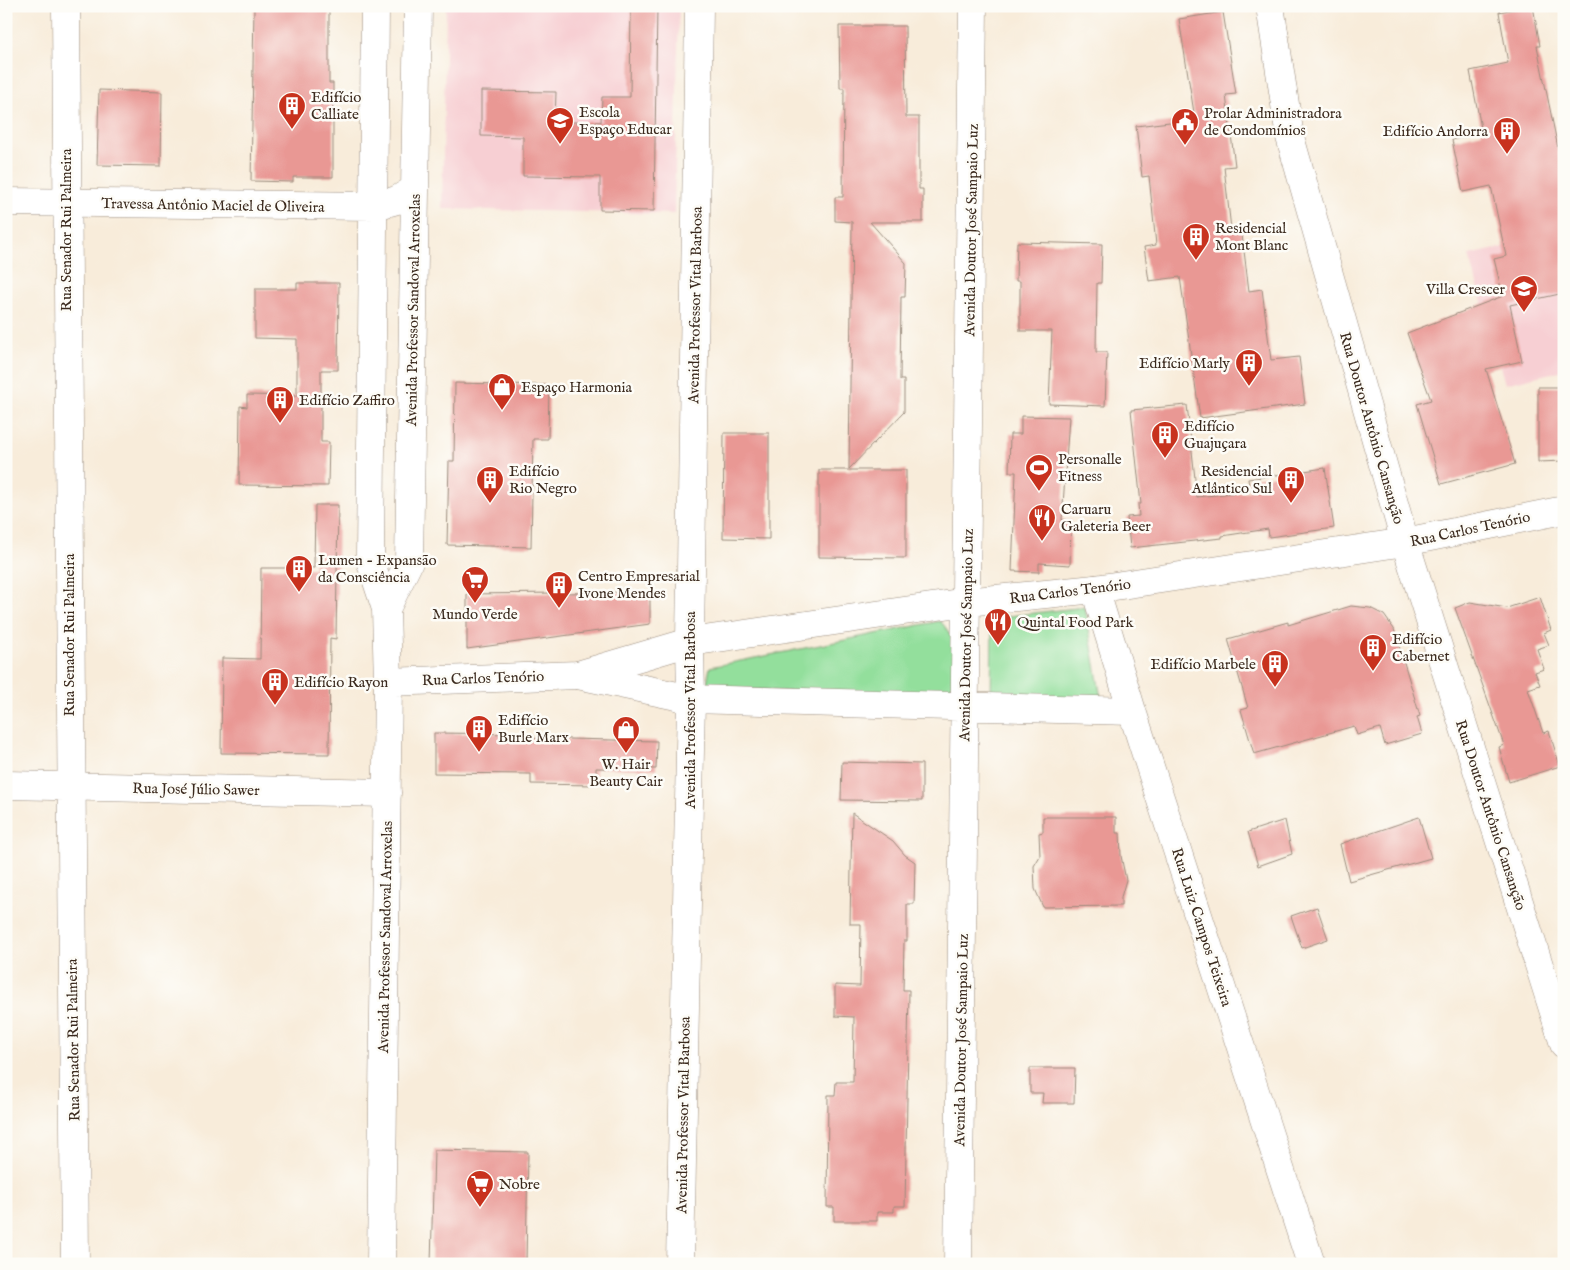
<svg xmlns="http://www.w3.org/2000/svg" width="1570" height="1270" font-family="'IM FELL English',serif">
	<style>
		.built { fill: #f7cfd3 }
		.green { fill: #93df9c; stroke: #67845d }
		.building { fill: #e99894 }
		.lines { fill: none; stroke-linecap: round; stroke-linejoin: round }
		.minor-casing { stroke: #9a8b7c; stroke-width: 29 }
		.tertiary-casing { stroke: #9a8b7c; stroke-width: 29 }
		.minor { stroke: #fff; stroke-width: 28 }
		.tertiary { stroke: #fff; stroke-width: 28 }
		.labels { text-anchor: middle; stroke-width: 5; stroke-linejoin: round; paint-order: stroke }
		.poi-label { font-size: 15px; fill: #3b2a1e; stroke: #fdfcf7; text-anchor: start }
		.street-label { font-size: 15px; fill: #3b2a1e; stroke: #fdfcf7 }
	</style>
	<rect width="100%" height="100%" fill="#fdfcf7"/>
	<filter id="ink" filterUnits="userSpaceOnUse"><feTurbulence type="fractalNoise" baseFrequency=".02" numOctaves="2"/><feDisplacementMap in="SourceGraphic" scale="10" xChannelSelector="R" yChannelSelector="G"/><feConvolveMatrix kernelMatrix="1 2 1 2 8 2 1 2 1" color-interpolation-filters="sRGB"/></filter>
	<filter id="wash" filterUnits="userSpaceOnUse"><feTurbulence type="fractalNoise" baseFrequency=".0096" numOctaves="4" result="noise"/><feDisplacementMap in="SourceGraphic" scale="20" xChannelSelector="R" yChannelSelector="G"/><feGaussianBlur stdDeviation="1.12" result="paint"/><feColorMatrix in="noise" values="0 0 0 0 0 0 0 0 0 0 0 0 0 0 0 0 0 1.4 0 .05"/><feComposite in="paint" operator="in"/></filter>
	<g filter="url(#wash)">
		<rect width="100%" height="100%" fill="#f8ecda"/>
		<!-- built -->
		<path class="built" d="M446 6H679L674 214 442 209Z
			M1564 234V370L1505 384 1469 255Z"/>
		<!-- green -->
		<path class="green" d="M1085 607 1102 704 991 701 992 618Z
			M940 621C961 642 961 676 944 700L706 687 710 667Z"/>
		<g id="blocks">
			<!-- building -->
			<path class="building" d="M263 6H329V83H333V177H293V182L251 181 254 8Z
				M631 6H657L654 211 600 210V177L523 176V137L481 136V91L556 92 555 122H601L602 97H630Z
				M1529 6H1533L1540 46H1537L1564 177V293L1510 305 1522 361 1486 369 1515 464 1441 484 1417 404 1431 400 1407 333 1503 296 1494 259 1506 256 1491 186 1463 192 1452 140 1482 133 1470 71 1508 63 1499 12Z
				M1223 12 1236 94 1226 95 1235 166 1224 167 1231 229 1241 227 1249 291 1262 289 1271 360 1299 357 1305 404 1200 418 1180 277 1149 281 1144 247 1156 245 1149 176 1142 177 1136 126 1195 119 1179 19Z
				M839 26H905L906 117H919V189H923V222H870L906 263 905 297H901L900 380H904V412L849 469 852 222 835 221V197H843L844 88H840Z
				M99 90 162 92 161 166 97 165Z
				M1017 242 1102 244 1101 283H1097L1096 352H1107L1105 406 1049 404 1052 331H1020V281H1016Z
				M297 283H339L338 370H321V442H329L328 486 239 485 240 406 247 407V395L297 396V339L255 338V289H297Z
				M455 383 549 385 548 439H533L531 547 447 545 449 461H454Z
				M1538 387H1564V461L1538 462Z
				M1187 405 1197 497 1250 491 1248 479 1325 468 1334 528 1269 537 1268 529 1222 536V538L1130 548 1127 517 1139 516 1138 504H1141L1131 410Z
				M1021 416 1069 417 1062 520H1071L1070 565 1039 563V572L1012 571 1016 472H1009L1010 434H1021Z
				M724 433H769V539L723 538Z
				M819 470H906V558L819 557Z
				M315 505H338L336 639 330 638 329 754 221 753 222 658 260 659 261 568H314Z
				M650 592V624L467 649V594Z
				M1540 597 1551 630 1544 633 1549 645 1537 649 1544 669 1535 672 1540 685 1528 689 1543 733 1549 731 1560 766 1509 782 1499 747 1504 745 1455 608 1470 602 1507 608Z
				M1351 606 1370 608 1384 615 1394 629 1420 716 1417 717 1422 734 1385 745 1380 728 1357 735 1354 726 1254 754 1241 710 1248 708 1228 639 1288 622V625Z
				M434 733 525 734V738L657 741 656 769 596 768V785L531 784V774L434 773Z
				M842 762 922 764V801L841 800Z
				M852 813 893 841 905 855 915 862 914 904H907V941H904L903 990H909L905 1206H894V1212H877V1221H834V1207H827L828 1095H835L836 1082H853L854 1017 835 1016V985L860 986 861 924H850Z
				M1043 817H1116V833H1120L1121 856 1126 880 1121 897V906L1043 907 1035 889 1034 866 1040 856 1039 833 1043 832Z
				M1419 817 1431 858 1349 881 1340 844Z
				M1285 820 1292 854 1258 866 1248 832Z
				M1317 907 1328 939 1302 948 1291 916Z
				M1030 1068H1075L1074 1103H1042L1043 1093H1030Z
				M434 1150 528 1152 526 1264H431Z"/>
		</g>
	</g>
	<g filter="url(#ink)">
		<use href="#blocks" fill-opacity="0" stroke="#9a8b7c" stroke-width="1"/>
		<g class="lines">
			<defs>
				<path id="minor" d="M66 6 75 1264
					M1270 6 1290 137 1405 542 1564 1044
					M1095 589 1132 711 1311 1264
					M578 675 691 699 1132 711
					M6 785 387 793
					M680 1264 691 699 690 642 699 6
					M958 1264 973 6"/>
				<path id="tertiary" d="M375 6 370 560 386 609 388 682 381 1264
					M6 202 375 206 397 200 415 189
					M386 609 409 562 418 6
					M388 682 578 675 690 642 966 602 1095 589 1405 542 1564 510"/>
			</defs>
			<!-- minor casing -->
			<use href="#minor" class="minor-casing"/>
			<!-- tertiary casing -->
			<use href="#tertiary" class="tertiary-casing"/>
			<!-- minor -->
			<use href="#minor" class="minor"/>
			<!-- tertiary -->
			<use href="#tertiary" class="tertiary"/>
		</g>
	</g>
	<!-- icons -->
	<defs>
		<symbol id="building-pin" viewBox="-11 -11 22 30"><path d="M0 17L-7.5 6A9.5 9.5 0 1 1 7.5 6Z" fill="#c8321e" stroke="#fdfcf7"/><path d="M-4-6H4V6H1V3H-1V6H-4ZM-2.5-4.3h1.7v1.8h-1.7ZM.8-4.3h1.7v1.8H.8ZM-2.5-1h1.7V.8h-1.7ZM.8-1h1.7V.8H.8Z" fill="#fff"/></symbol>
		<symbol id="school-pin" viewBox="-11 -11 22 30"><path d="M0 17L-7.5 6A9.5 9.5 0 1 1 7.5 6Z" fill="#c8321e" stroke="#fdfcf7"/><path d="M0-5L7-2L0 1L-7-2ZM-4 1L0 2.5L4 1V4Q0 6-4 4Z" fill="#fff"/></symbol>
		<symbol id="civic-pin" viewBox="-11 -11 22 30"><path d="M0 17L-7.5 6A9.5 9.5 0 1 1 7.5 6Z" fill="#c8321e" stroke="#fdfcf7"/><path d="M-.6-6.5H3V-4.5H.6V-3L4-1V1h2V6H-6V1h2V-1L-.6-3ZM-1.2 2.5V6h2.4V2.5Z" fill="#fff"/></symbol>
		<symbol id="shop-pin" viewBox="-11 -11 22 30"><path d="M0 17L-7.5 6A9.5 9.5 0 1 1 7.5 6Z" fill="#c8321e" stroke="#fdfcf7"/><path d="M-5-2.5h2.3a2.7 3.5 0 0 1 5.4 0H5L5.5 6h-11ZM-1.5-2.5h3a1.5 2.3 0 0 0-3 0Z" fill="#fff"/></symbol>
		<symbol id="stadium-pin" viewBox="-11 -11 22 30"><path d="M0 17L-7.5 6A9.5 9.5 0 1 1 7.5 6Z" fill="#c8321e" stroke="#fdfcf7"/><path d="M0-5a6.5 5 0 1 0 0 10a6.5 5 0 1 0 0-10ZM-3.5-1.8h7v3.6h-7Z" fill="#fff"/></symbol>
		<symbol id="restaurant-pin" viewBox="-11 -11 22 30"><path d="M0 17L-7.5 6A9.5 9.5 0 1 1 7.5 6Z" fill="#c8321e" stroke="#fdfcf7"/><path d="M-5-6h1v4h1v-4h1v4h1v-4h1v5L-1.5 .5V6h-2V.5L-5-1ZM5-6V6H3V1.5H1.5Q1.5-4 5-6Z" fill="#fff"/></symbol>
		<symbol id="supermarket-pin" viewBox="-11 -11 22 30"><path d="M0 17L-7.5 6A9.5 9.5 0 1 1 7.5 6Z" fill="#c8321e" stroke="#fdfcf7"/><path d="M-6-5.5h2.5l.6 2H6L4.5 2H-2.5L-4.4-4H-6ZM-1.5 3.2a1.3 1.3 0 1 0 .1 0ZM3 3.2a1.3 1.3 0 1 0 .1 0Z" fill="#fff"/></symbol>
	</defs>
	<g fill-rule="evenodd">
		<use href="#building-pin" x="276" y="90" width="32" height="43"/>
		<use href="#school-pin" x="544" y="105" width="32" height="43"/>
		<use href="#civic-pin" x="1169" y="106" width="32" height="43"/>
		<use href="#building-pin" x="1491" y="115" width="32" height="43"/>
		<use href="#building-pin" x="1180" y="221" width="32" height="43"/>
		<use href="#school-pin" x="1508" y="273" width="32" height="43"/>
		<use href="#building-pin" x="1233" y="347" width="32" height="43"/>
		<use href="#shop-pin" x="486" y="371" width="32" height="43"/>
		<use href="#building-pin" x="264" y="384" width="32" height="43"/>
		<use href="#building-pin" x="1149" y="419" width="32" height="43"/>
		<use href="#stadium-pin" x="1023" y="452" width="32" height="43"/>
		<use href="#building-pin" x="474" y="464" width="32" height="43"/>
		<use href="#building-pin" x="1275" y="464" width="32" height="43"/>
		<use href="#restaurant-pin" x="1026" y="502" width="32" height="43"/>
		<use href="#building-pin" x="283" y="553" width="32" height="43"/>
		<use href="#supermarket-pin" x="459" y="564" width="32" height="43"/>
		<use href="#building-pin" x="543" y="569" width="32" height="43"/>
		<use href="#restaurant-pin" x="982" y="606" width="32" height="43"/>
		<use href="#building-pin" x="1357" y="632" width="32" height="43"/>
		<use href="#building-pin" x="1259" y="648" width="32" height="43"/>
		<use href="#building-pin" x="259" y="666" width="32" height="43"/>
		<use href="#building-pin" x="463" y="713" width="32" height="43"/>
		<use href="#shop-pin" x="610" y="714" width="32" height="43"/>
		<use href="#supermarket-pin" x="464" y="1168" width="32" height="43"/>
	</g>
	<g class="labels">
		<!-- poi labels -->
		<g class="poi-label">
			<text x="311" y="102">Edifício<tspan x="311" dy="17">Calliate</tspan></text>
			<text x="579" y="117">Escola<tspan x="579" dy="17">Espaço Educar</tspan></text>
			<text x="1204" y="118">Prolar Administradora<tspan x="1204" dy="17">de Condomínios</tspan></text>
			<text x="1488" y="136" text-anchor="end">Edifício Andorra</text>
			<text x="1215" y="233">Residencial<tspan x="1215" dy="17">Mont Blanc</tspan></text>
			<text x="1505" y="294" text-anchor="end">Villa Crescer</text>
			<text x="1230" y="368" text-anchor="end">Edifício Marly</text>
			<text x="521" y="392">Espaço Harmonia</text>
			<text x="299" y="405">Edifício Zaffiro</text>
			<text x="1184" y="431">Edifício<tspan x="1184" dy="17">Guajuçara</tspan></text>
			<text x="1058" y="464">Personalle<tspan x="1058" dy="17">Fitness</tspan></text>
			<text x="509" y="476">Edifício<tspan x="509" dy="17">Rio Negro</tspan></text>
			<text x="1272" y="476" text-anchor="end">Residencial<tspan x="1272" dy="17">Atlântico Sul</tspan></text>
			<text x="1061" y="514">Caruaru<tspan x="1061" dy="17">Galeteria Beer</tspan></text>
			<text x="318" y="565">Lumen - Expansão<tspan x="318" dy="17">da Consciência</tspan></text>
			<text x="578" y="581">Centro Empresarial<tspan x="578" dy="17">Ivone Mendes</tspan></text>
			<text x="475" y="619" text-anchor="middle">Mundo Verde</text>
			<text x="1017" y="627">Quintal Food Park</text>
			<text x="1392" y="644">Edifício<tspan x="1392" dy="17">Cabernet</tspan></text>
			<text x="1256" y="669" text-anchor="end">Edifício Marbele</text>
			<text x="294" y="687">Edifício Rayon</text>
			<text x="498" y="725">Edifício<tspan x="498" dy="17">Burle Marx</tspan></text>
			<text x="626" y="769" text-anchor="middle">W. Hair<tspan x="626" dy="17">Beauty Cair</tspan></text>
			<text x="499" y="1189">Nobre</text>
		</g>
		<!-- street labels -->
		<g class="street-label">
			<text transform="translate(213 205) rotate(1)" y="5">Travessa Antônio Maciel de Oliveira</text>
			<text transform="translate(66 230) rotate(-90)" y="5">Rua Senador Rui Palmeira</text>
			<text transform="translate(971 230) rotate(-89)" y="5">Avenida Doutor José Sampaio Luz</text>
			<text transform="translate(695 305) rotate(-89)" y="5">Avenida Professor Vital Barbosa</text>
			<text transform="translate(413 310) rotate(-89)" y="5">Avenida Professor Sandoval Arroxelas</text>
			<text transform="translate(1372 428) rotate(74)" y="5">Rua Doutor Antônio Cansanção</text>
			<text transform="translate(1470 529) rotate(-12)" y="5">Rua Carlos Tenório</text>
			<text transform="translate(1070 591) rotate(-7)" y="5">Rua Carlos Tenório</text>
			<text transform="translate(69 635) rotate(-90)" y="5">Rua Senador Rui Palmeira</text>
			<text transform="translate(966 635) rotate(-89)" y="5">Avenida Doutor José Sampaio Luz</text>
			<text transform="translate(483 678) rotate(-2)" y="5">Rua Carlos Tenório</text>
			<text transform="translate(690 710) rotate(-90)" y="5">Avenida Professor Vital Barbosa</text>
			<text transform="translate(196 789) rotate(1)" y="5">Rua José Júlio Sawer</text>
			<text transform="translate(1491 815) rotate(72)" y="5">Rua Doutor Antônio Cansanção</text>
			<text transform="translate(1202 927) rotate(72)" y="5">Rua Luiz Campos Teixeira</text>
			<text transform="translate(385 937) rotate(-89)" y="5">Avenida Professor Sandoval Arroxelas</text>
			<text transform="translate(73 1040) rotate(-91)" y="5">Rua Senador Rui Palmeira</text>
			<text transform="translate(961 1040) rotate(-89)" y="5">Avenida Doutor José Sampaio Luz</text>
			<text transform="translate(683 1115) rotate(-89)" y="5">Avenida Professor Vital Barbosa</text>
		</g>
	</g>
	<!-- margin -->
	<rect width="1570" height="1270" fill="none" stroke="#fdfcf7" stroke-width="25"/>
</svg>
